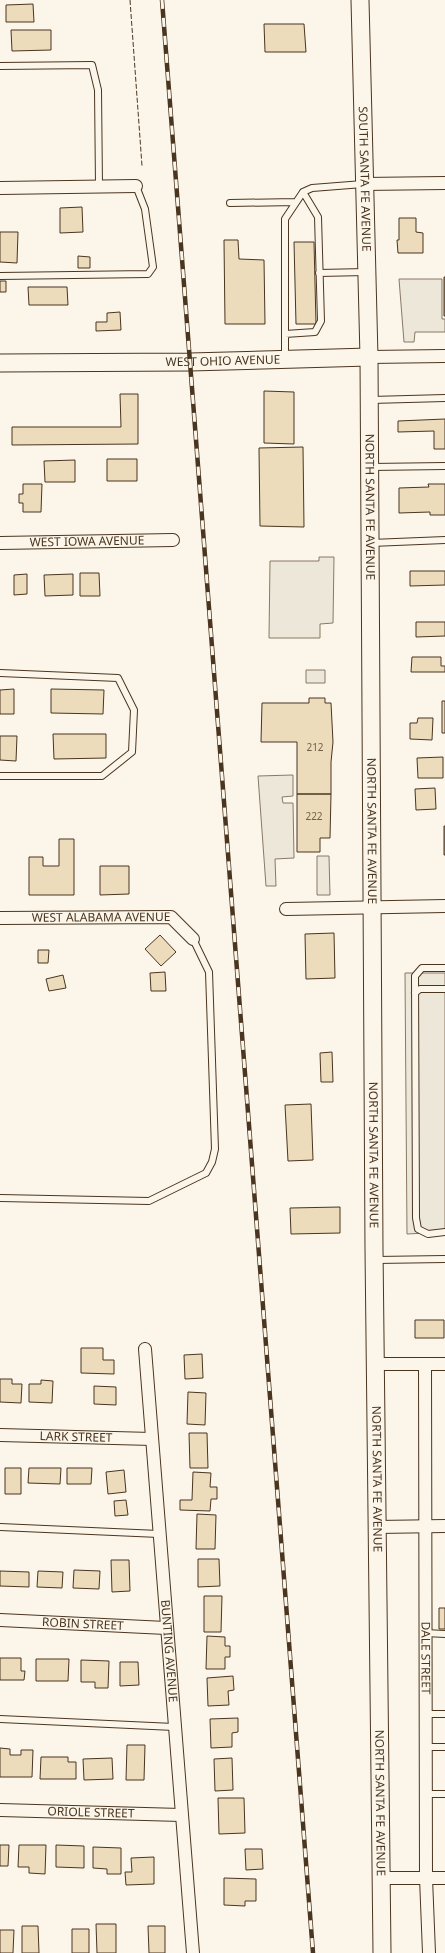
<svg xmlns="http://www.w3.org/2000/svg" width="445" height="1953" font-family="'Noto Sans',sans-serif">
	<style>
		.parking { fill: #ede7d9; stroke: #887966 }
		.building { fill: #ecdcbc; stroke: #4a3520 }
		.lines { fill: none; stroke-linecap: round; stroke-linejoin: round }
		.lane-casing { stroke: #4a3520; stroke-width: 8 }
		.street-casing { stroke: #4a3520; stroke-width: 14 }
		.secondary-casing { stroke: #4a3520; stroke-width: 19 }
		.lane { stroke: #fbf6e9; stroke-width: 6 }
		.street { stroke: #fbf6e9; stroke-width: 12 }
		.secondary { stroke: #fbf6e9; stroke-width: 17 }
		.rail-casing { stroke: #4a3520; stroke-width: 4.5 }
		.rail { stroke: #fbf6e9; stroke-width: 3; stroke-dasharray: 9; stroke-linecap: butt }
		.fence { stroke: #4a3520; stroke-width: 1; stroke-dasharray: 5 2; stroke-linecap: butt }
		.labels { text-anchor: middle; stroke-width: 3; stroke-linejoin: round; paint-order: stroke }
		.number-label { font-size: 10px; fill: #725f47 }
		.street-label { font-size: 12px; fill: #4a3520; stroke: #fbf6e9 }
	</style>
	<rect width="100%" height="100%" fill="#fbf6e9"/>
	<!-- parking -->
	<path class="parking" d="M399 279H442V319H445V332H415L414 342H404Z
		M319 557H334L333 623 320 624V638H269L270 561H319Z
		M306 670H325V683H306Z
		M293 775V796L282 797 283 803H293L294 858 275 859 276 886H266L258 776Z
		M317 856H329L330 895H317Z
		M405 973H445V1232L407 1234Z"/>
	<!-- building -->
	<path class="building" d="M33 4 34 22H6V5Z
		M264 24H304L306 52H265Z
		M11 30H51V50L12 51Z
		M82 207 83 232 60 233V208Z
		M399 218H416V232L423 233V253H398L397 240H399Z
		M0 232H18L17 263 0 262Z
		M224 240H238L239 259 264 260 265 324H225Z
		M294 242H314L316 324H296Z
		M78 256 90 257V268H78Z
		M444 277H445V316H444Z
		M0 281H6V292H0Z
		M28 287H67L68 305H29Z
		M120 312 121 330 96 331V322H107V313Z
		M264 391 294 392V444L264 443Z
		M120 394H138V444L12 445V427H121Z
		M445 419V449H434V431L398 432V421Z
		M303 447 304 527 260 526 259 448Z
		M107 459H137V481H107Z
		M75 460V482H45L44 461Z
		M23 484H42L41 512H23V503H19V494H23Z
		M428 484H445V515H430V512L399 513V488L429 487Z
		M410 571H445V585L410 586Z
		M80 573H99L100 596H80Z
		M27 574V594L14 595V575Z
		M73 574V595L45 596 44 575Z
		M416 622H445V636L416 637Z
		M412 657H441V666H445V672H411Z
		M14 689V714H0V690Z
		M51 689 104 690 103 714 51 713Z
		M309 698H325V703H331L333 742 331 762V794H297V742H261L262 703H309Z
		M442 701H445V733H442Z
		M418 718H433L432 740 410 739V723H417Z
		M53 734H106V758L54 759Z
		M0 736H17L16 761 0 760Z
		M443 757V778H418L417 758Z
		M435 788 436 809 416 810 415 789Z
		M297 794H331L330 838H320V852H297Z
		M444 826H445V855H444Z
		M59 839H74V895H29V857H43V866H59Z
		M100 866H129V894L100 895Z
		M334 933 335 978 306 979 305 934Z
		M160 935 176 952 161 966 145 949Z
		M38 950H49L48 963H38Z
		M165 972 166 991H151L150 973Z
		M63 975 66 988 49 991 46 979Z
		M332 1052 333 1082H321L320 1053Z
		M311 1104 313 1160 288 1161 285 1105Z
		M340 1207V1233L291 1234 290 1208Z
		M415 1320H444V1338H415Z
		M81 1348H103V1360H114V1374L81 1373Z
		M202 1354 203 1378 185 1379 184 1355Z
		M0 1379H12V1384H22L21 1403 0 1402Z
		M41 1380 53 1381 52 1403 29 1402V1384H41Z
		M94 1386 116 1387V1405L94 1404Z
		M188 1392 206 1393 205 1425 187 1424Z
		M189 1433H207L208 1468H190Z
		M5 1468H21V1494H5Z
		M29 1468H61L60 1484 28 1483Z
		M67 1468H92L91 1484H67Z
		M124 1470 126 1492 108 1494 106 1472Z
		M193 1472 211 1473 210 1487H217V1499H211L210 1511 180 1510V1500H192Z
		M126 1500 128 1515 115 1516 114 1501Z
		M197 1514 216 1515 215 1549H196Z
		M198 1559H219L220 1586 198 1587Z
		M111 1560H129L130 1591 112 1592Z
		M74 1570 100 1571 99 1589 73 1588Z
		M0 1571 29 1572V1587L0 1586Z
		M38 1571 63 1572 62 1588 37 1587Z
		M204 1596H222L221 1632H204Z
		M439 1608H445V1629H439Z
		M207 1636 225 1637V1646H230V1657H225V1669H206Z
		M0 1658H21V1671H25L24 1680H0Z
		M36 1659H69L68 1681H36Z
		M81 1660 109 1661 108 1688H95V1682H81Z
		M120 1662H138L139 1685 120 1686Z
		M233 1676 234 1690 228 1691 229 1705 208 1706 207 1678Z
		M238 1718V1732L232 1733V1747L211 1748 210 1719Z
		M127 1745H145L144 1780H126Z
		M0 1748 10 1749V1755H21V1750H33L32 1777H0Z
		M41 1757H68V1762H76V1779H40Z
		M112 1758 113 1779 84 1780 83 1759Z
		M232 1758 233 1790 215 1791 214 1759Z
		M218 1798H244L245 1833 219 1834Z
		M0 1845H9L8 1866H0Z
		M19 1845H46L45 1874 29 1873V1867H18Z
		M56 1845 84 1846V1868L56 1867Z
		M93 1847 121 1848V1874H107V1869L93 1868Z
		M245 1849H262L263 1869 246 1870Z
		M154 1857V1884L126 1885 125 1872H132L131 1858Z
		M224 1878 256 1879V1901H245V1906L224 1905Z
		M96 1924H116V1953H97Z
		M22 1926H38L39 1953H22Z
		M148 1926H165V1953H149Z
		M72 1929H89V1953H72Z
		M0 1930H14L13 1953H0Z"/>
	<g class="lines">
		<defs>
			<path id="lane" d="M0 66 92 65 98 90 99 186
				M230 203 296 202
				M319 273 366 272
				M0 276 148 274 153 267 145 209 136 186
				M285 334 315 332 321 321 318 217 303 192
				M285 358V219L303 192 312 188 363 184
				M371 400 445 398
				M371 467 445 466
				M371 543 445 540
				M0 673 118 678 134 710 132 752 102 776H0
				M445 968H422L415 976 416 1218 418 1229 428 1234 445 1232
				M415 993 420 989H445
				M0 1198 149 1201 206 1173 212 1162 215 1149 209 972 193 939
				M376 1260 445 1259
				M0 1527 159 1534
				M425 1633 445 1634
				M425 1714H445
				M0 1719 174 1727
				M425 1747H445
				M426 1794H445"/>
			<g id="street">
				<path d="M363 184 445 183"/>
				<path d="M0 188 136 186"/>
				<path d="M369 357 445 356"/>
				<path id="s1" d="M0 543 173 540"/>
				<path d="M286 909 445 906"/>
				<path id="s2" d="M0 918 171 917 193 939"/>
				<path id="s3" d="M145 1349 193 1953"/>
				<path d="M377 1364H445"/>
				<path id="s4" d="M425 1364 426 1878 429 1953"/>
				<path id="s5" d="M0 1435 152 1439"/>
				<path d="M377 1527 445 1526"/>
				<path id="s6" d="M0 1620 166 1628"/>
				<path id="s7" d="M0 1810 181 1815"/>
				<path d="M381 1878H445"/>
			</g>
			<g id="secondary">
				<path id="s8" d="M360 0 369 357 374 1249C378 1484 378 1718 382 1953"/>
				<path id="s9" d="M0 363 190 362 369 357"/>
			</g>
		</defs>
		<!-- lane casing -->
		<use href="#lane" class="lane-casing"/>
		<!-- street casing -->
		<use href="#street" class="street-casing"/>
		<!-- secondary casing -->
		<use href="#secondary" class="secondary-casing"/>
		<!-- lane -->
		<use href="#lane" class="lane"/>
		<!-- street -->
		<use href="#street" class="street"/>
		<!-- secondary -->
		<use href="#secondary" class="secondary"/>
		<defs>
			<path id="rail" d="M162 0 313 1953"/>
		</defs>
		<!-- rail casing -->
		<use href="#rail" class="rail-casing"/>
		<!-- rail -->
		<use href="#rail" class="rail"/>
		<!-- fence -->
		<path class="fence" d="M130 0 142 166"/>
	</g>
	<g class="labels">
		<!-- number labels -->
		<g class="number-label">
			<text x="315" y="751">212</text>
			<text x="314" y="820">222</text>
		</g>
		<!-- street labels -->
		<g class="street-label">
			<text dy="4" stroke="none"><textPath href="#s8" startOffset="179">SOUTH SANTA FE AVENUE</textPath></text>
			<text dy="4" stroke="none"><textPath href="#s9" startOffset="223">WEST OHIO AVENUE</textPath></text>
			<text dy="4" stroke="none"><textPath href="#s8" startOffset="507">NORTH SANTA FE AVENUE</textPath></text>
			<text dy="4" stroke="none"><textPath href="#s1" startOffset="87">WEST IOWA AVENUE</textPath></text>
			<text dy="4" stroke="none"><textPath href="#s8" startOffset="831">NORTH SANTA FE AVENUE</textPath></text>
			<text dy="4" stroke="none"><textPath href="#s2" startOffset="101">WEST ALABAMA AVENUE</textPath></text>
			<text dy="4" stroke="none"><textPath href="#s8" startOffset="1155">NORTH SANTA FE AVENUE</textPath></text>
			<text dy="4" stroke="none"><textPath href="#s5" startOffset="76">LARK STREET</textPath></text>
			<text dy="4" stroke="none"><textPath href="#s8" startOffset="1479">NORTH SANTA FE AVENUE</textPath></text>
			<text dy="4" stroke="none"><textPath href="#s6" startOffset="83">ROBIN STREET</textPath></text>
			<text dy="4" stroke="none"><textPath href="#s3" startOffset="303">BUNTING AVENUE</textPath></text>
			<text dy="4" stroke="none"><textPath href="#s4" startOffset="294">DALE STREET</textPath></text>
			<text dy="4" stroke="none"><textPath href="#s8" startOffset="1803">NORTH SANTA FE AVENUE</textPath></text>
			<text dy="4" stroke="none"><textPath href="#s7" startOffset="91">ORIOLE STREET</textPath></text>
		</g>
	</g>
</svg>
